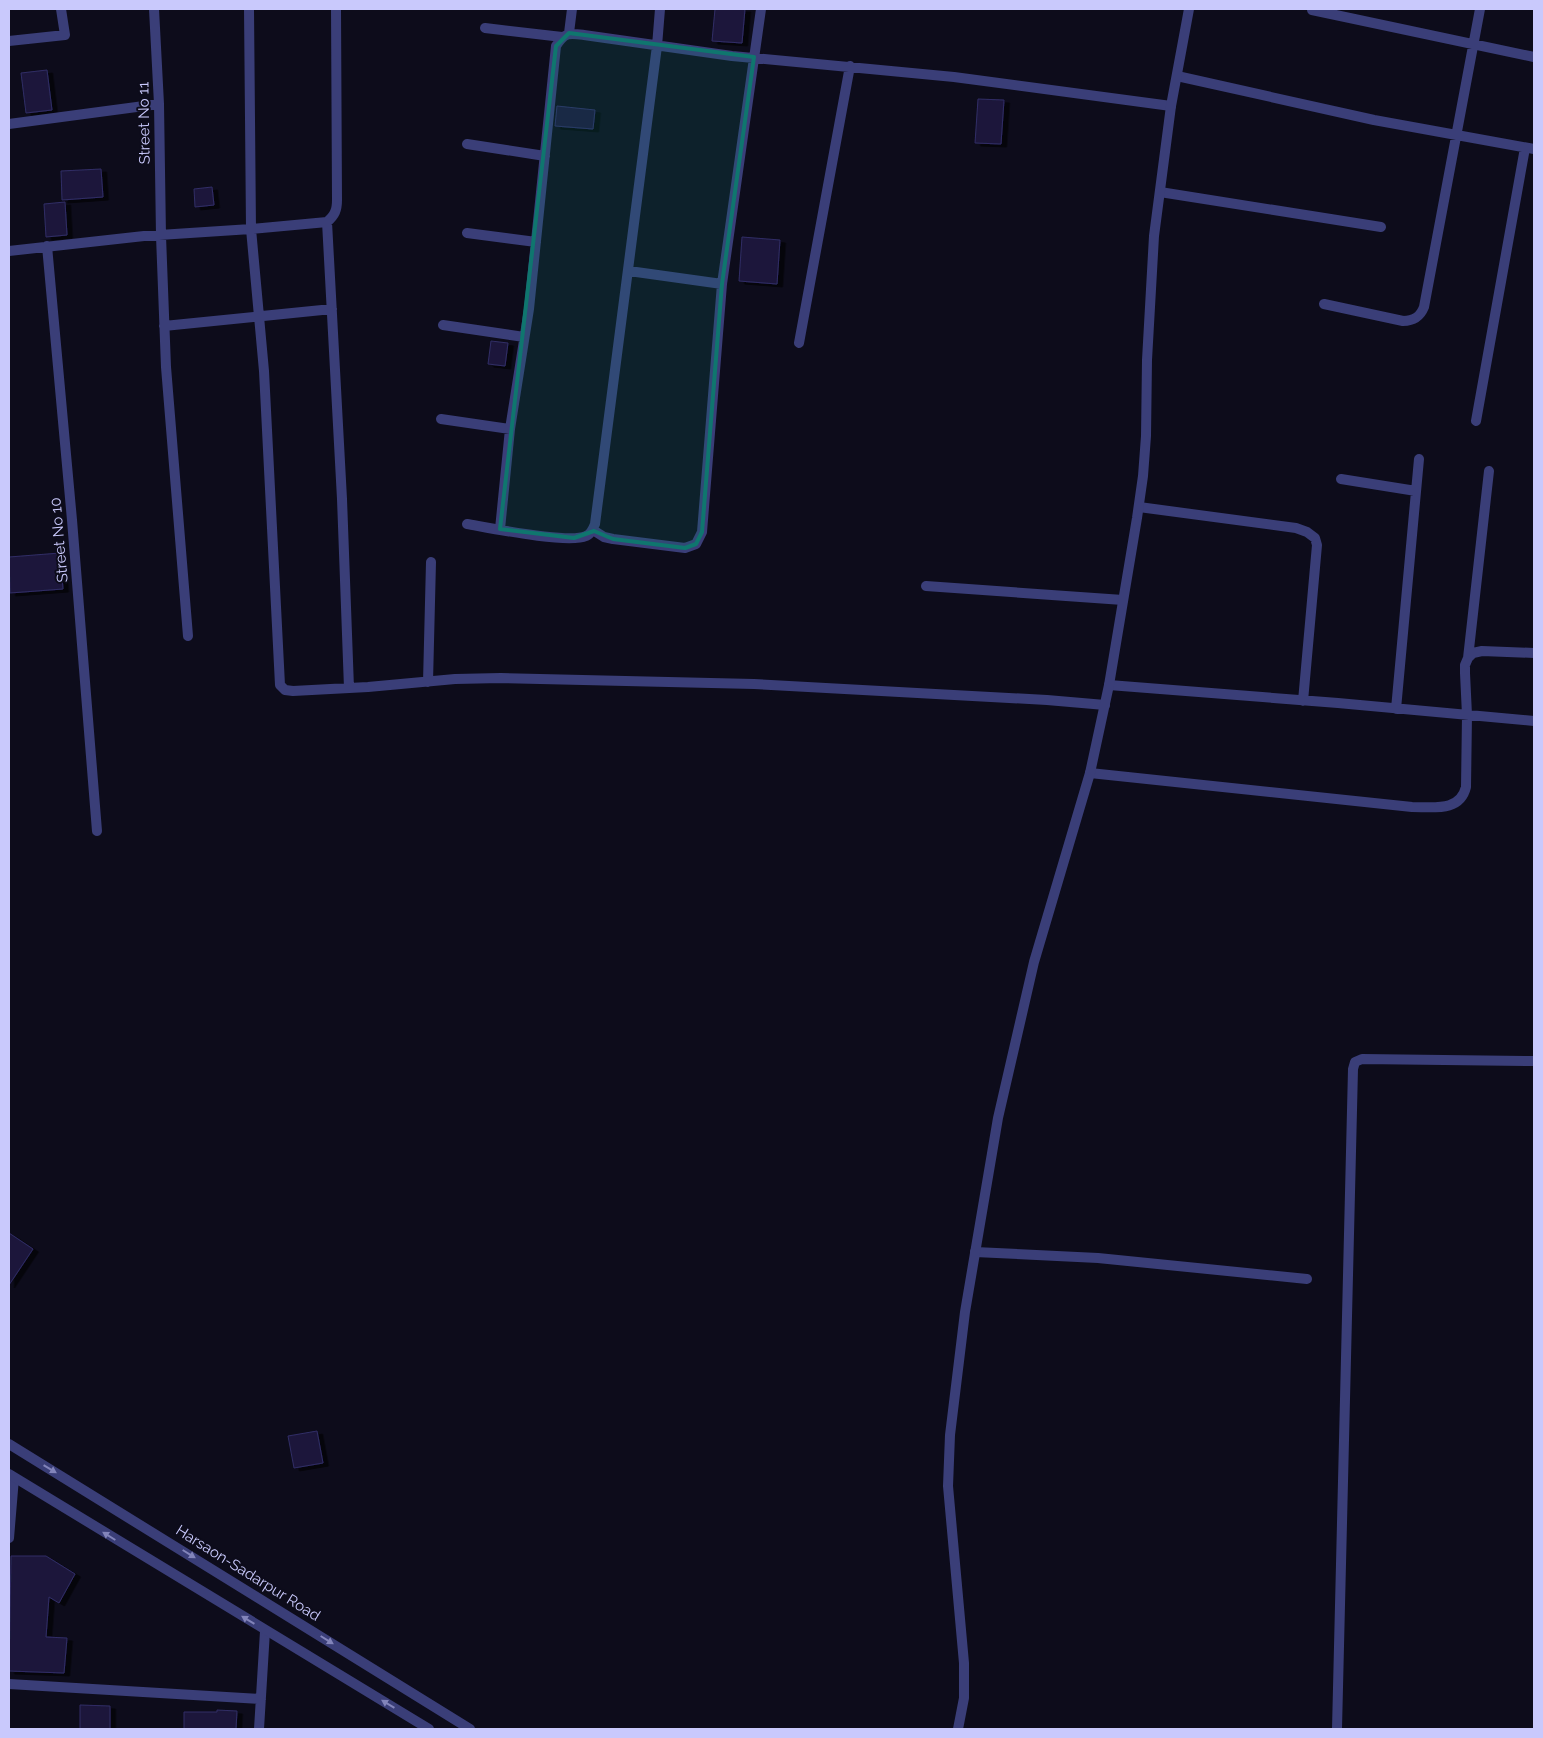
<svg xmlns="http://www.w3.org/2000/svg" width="1543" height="1738" font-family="Raleway,sans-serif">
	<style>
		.building { fill: #1c193b; stroke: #312d66; filter: url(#shadow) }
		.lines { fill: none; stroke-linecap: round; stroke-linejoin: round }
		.service { stroke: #3a3e78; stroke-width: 10 }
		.minor { stroke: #3a3e78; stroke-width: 10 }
		.tertiary { stroke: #3a3e78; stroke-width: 10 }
		.oneway { fill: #8284ba }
		.marked { fill: #0f766e; fill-opacity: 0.2; stroke: #0f766e; stroke-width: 4; stroke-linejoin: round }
		.labels { text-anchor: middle; stroke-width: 4; stroke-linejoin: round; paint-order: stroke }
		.street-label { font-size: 15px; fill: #c9c9fc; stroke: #0d0c1b }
	</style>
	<defs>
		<filter id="shadow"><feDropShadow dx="5.5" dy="3" stdDeviation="0" flood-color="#0009"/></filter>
	</defs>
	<rect width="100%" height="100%" fill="#0d0c1b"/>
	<!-- building -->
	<path class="building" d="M715 9H745L742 43 712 41Z
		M47 70 52 110 26 113 21 73Z
		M978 99 1004 100 1001 144 975 143Z
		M557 106 595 110 593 129 555 126Z
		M101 169 103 197 62 200 61 171Z
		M212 187 214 205 195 207 194 189Z
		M65 202 67 235 46 237 44 204Z
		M742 237 780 240 777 284 739 281Z
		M491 341 508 343 505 366 488 364Z
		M60 553 63 589 10 593 9 557Z
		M9 1233 33 1249 9 1285Z
		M317 1431 323 1463 294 1468 288 1436Z
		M11 1556H46L75 1574 59 1603 49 1597 46 1637 67 1638 64 1673 9 1671Z
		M80 1705 110 1706V1729H80Z
		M217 1710 237 1711 236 1729H184V1712H217Z"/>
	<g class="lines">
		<!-- service -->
		<path class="service" d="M926 586 1123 600
			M1337 1729 1353 1069 1355 1062 1362 1059 1534 1061"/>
		<!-- minor -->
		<path class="minor" d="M154 9 159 104 161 236 166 367 188 636
			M249 9 251 229 264 371 280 685 285 690 293 691 368 687 455 679 501 678 754 684 1047 700 1105 705
			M1312 10 1534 57
			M485 28 562 37
			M569 33 572 9
			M9 41 65 35 61 9
			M1177 76 1374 120 1534 149
			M9 124 159 104
			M467 144 545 156
			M1160 192 1381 227
			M327 222 342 499 349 688
			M467 233 536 242
			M47 246 72 520 97 831
			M9 251 144 236 251 229 327 222C335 215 337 210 337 200L336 9
			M629 271 722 284
			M1324 304 1403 321C1414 321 1420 317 1424 307L1480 9
			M443 325 524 337
			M164 326 332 309
			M799 343 850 66
			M441 419 510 429
			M1476 421 1525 148
			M1341 479 1416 491
			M1139 507 1296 528 1307 532 1315 538 1317 545 1303 701
			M467 524C490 528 568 544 586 536 591 534 593 529 595 524L657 46 660 9
			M500 529 510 429 529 309 556 46C565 32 569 33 584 35L732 56 954 77 1171 106
			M593 530 604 537 613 539 685 548 696 544 702 532 722 284 761 9
			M1468 658 1489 471
			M428 682 431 562
			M1109 685 1338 703 1534 721
			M1396 709 1419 459
			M1090 773 1412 807C1434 807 1460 812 1466 787L1467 715 1465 673V665L1468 658 1473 653 1482 651 1534 653
			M975 1252 1098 1258 1307 1279
			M9 1538 14 1478
			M9 1684 261 1699
			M259 1729 265 1631"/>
		<!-- tertiary -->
		<path class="tertiary" d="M9 1444 470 1729
			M9 1474 429 1729
			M958 1729 964 1698V1663L948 1486 950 1435 965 1312 998 1118 1034 962 1090 773 1109 685 1137 518 1143 476 1146 436 1147 360 1154 236 1171 106 1189 9"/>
	</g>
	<!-- one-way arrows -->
	<defs><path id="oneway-solid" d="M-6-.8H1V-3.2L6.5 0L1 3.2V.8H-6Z" transform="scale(1.25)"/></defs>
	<g class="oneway">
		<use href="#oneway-solid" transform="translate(50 1469) rotate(31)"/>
		<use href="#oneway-solid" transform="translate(109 1536) rotate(-148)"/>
		<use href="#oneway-solid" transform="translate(189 1554) rotate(32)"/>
		<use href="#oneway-solid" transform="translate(248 1620) rotate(-149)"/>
		<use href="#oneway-solid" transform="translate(327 1640) rotate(32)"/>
		<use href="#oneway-solid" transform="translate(388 1704) rotate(-149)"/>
	</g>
	<!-- marked area -->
	<path class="marked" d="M569 33 754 57 722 284 702 532 696 544 685 548 613 539 594 531 574 538 500 529 556 46Z"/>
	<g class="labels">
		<!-- street labels -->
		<g class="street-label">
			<text transform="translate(144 123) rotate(-91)" y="5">Street No 11</text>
			<text transform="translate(59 540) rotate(-95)" y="5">Street No 10</text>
			<text transform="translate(248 1573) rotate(32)" y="5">Harsaon-Sadarpur Road</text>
		</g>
	</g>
	<!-- border -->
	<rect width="1543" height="1738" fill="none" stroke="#c9c9fc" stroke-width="20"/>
</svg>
